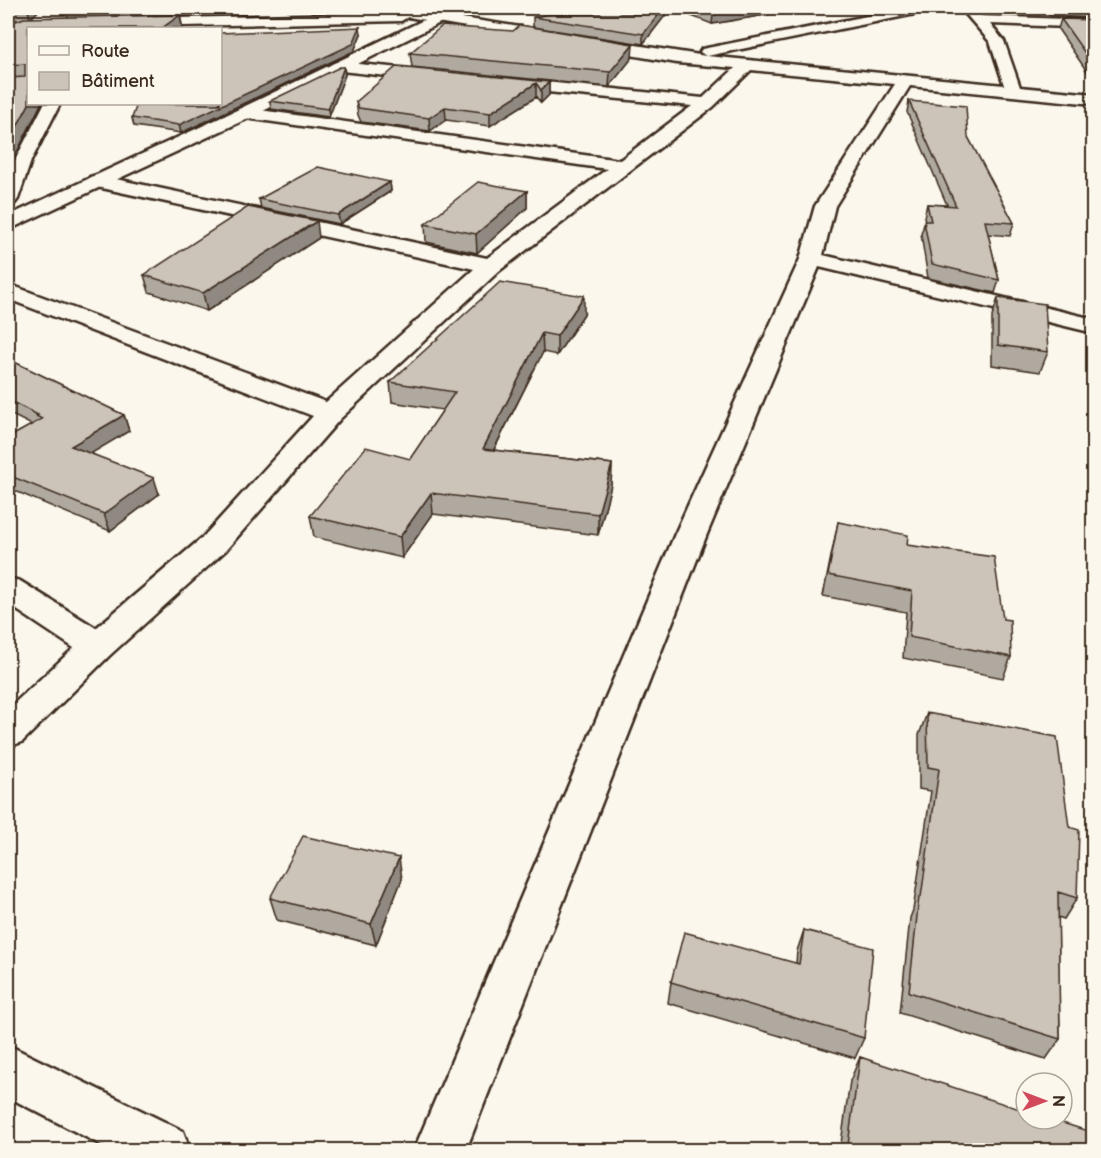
<svg xmlns="http://www.w3.org/2000/svg" width="1101" height="1158" font-family="'Balsamiq Sans',sans-serif">
	<style>
		.lines { fill: none; stroke-linecap: round; stroke-linejoin: round }
		.street-casing { stroke: #3b2a1e; stroke-width: 5 }
		.secondary-casing { stroke: #3b2a1e; stroke-width: 5 }
		.street { fill: #fbf7ec; fill-rule: evenodd }
		.secondary { fill: #fbf7ec; fill-rule: evenodd }
		.wall { fill: #afa99f; stroke: #3b2a1e; stroke-width: 1.5 }
		.shaded-wall { fill: #8f8982; stroke: #3b2a1e; stroke-width: 1.5 }
		.building { fill: #ccc4b9; stroke: #3b2a1e; stroke-width: 1.5 }
	</style>
	<rect width="100%" height="100%" fill="#fbf7ec"/>
	<filter id="ink" filterUnits="userSpaceOnUse"><feTurbulence type="fractalNoise" baseFrequency=".0167" numOctaves="2"/><feDisplacementMap in="SourceGraphic" scale="12" xChannelSelector="R" yChannelSelector="G"/><feConvolveMatrix kernelMatrix="1 2 1 2 8 2 1 2 1" color-interpolation-filters="sRGB"/></filter>
	<g filter="url(#ink)">
		<g class="lines">
			<defs>
				<path id="street" d="M369 8H398L706 56 700 52 702 49 907 8H931L925 12 707 56 1004 85 990 42 964 12 963 8H975L982 16 1094 20V28L990 24 1004 41 1020 87 1094 94V104L910 86 835 206 823 255 1094 319V333L819 267 707 534 466 1150H414L675 534 800 259 815 206 895 84 751 70 713 107 499 271 340 419 225 551 110 655 22 742 8 747V709L74 648 8 604V578L20 581 96 628 203 537 313 416 8 299V284L326 402 474 269 97 187 90 185 87 181 90 177 97 175 487 258 607 169 245 118 239 117 236 113 239 109 245 108 620 160 692 106 506 88 498 83 506 78 703 98 735 68 677 63 408 17 401 21 138 27 131 23 138 19 383 13 371 11Z
					M337 62 433 71 441 76 433 81 332 70 329 67 332 64Z
					M44 104H60L31 161 18 199 15 203 8 205V174Z
					M8 1045 183 1131 190 1150H111L8 1097Z"/>
				<path id="secondary" d="M459 8H478L476 11 442 22 251 117 8 230V216L239 109 432 16Z"/>
			</defs>
			<!-- street casing -->
			<use href="#street" class="street-casing"/>
			<!-- secondary casing -->
			<use href="#secondary" class="secondary-casing"/>
			<!-- street -->
			<use href="#street" class="street"/>
			<!-- secondary -->
			<use href="#secondary" class="secondary"/>
		</g>
		<!-- wall -->
		<path class="wall" d="M8 8H41L31 18 68 17 66 11 209 8 199 15 180 16 183 28H28L41 104 8 170V24L21 20H8Z
			M646 8H806L712 24 671 8 643 44 533 27V17L645 14Z
			M1044 8H1094V18L1050 16Z
			M1061 19 1094 20V73H1088L1058 29Z
			M361 34 354 51 181 133 134 126 132 118Z
			M410 53 632 58 609 87 412 67Z
			M344 67 345 75 329 117 271 109 270 101Z
			M549 82V95L541 103 536 97 490 126 446 120 430 131 361 122 358 115 356 102Z
			M909 101 968 137 1014 223 1010 236 988 234 999 280 995 293 928 278 921 234 925 221 924 217 927 204 947 205 907 112Z
			M390 182 391 191 340 224 261 208 259 199Z
			M527 191V208L477 253 426 242 425 224Z
			M319 238 207 311 149 292 144 275Z
			M998 298 1048 352 1040 372 992 365V317Z
			M584 314 557 355 543 352 494 450 612 464 611 485 598 535 433 514 402 558 314 537 310 516 410 459 443 410 392 402 390 382Z
			M8 359 124 415 129 431 91 453 159 494 110 531 8 488V438L32 425 8 413Z
			M838 522 907 545 1003 619 1011 657 1003 678 903 658 906 612 823 596Z
			M927 713 1077 898 1064 919 1058 917 1060 1039 1046 1059 900 1013 910 918 913 910 931 791 919 789V735Z
			M402 879 376 945 277 920 270 898Z
			M804 930 864 1038 855 1058 668 1003 671 982 796 963 797 951Z
			M860 1057 1094 1150H840L850 1081Z"/>
		<!-- shaded-wall -->
		<path class="shaded-wall" d="M31 8H41L30 19 28 10Z
			M198 8H209L199 15Z
			M664 8H671L643 44V34Z
			M754 8H806L712 24 713 15Z
			M180 15 182 28H162Z
			M360 27 361 34 354 51 181 133 179 125Z
			M633 44 632 58 609 87 610 72Z
			M344 67 345 75 329 117 328 109Z
			M549 82V95L541 103V90Z
			M536 83V97L490 126V113Z
			M29 104H41L8 170V143Z
			M445 107 446 120 430 131 429 118Z
			M390 182 391 191 340 224 338 215Z
			M527 191V208L477 253 476 234Z
			M317 221 319 238 207 311 203 293Z
			M584 296V314L557 355V336Z
			M542 333 543 352 484 469 483 449Z
			M124 415 129 431 77 462 71 446Z
			M612 464 611 485 598 535V514Z
			M154 478 159 494 110 531 104 514Z
			M431 493 433 514 402 558 400 537Z
			M399 858 402 879 376 945 371 924Z"/>
		<!-- building -->
		<path class="building" d="M8 8H31L28 10 8 11Z
			M78 8H199L66 11Z
			M646 8H664L643 34 533 17 550 14H645Z
			M695 8H754L713 15Z
			M180 15 162 28H28L29 104 8 143V78L25 77V64L8 65V24L24 18Z
			M1061 19 1094 20V63H1092Z
			M520 25 633 44 610 72 410 53 442 26 513 31Z
			M360 27 353 44 179 125 132 118 137 104H220V33Z
			M340 67H344L328 109 270 101Z
			M396 67 549 82 541 90 536 83 490 113 445 107 429 118 359 108 356 102Z
			M909 101 966 106 968 137 1014 223 985 221 999 280 932 264 924 221H931L927 204 956 206Z
			M318 167 390 182 338 215 259 199Z
			M478 182 527 191 476 234 425 224Z
			M248 207 317 221 203 293 144 275Z
			M500 282 584 296 557 336 542 333 483 449 612 464 598 514 431 493 400 537 310 516 366 447 410 459 455 392 390 382Z
			M998 298 1045 304 1048 352 998 345Z
			M8 359 124 415 71 446 154 478 104 514 8 475V438L42 419 36 416 38 415 8 400Z
			M838 522 908 535 907 545 994 557 1003 619 1010 620 1011 657 909 637 912 591 828 575Z
			M927 713 1057 737 1069 827 1079 830 1077 898 1058 892 1060 1039 909 992 919 897H921L939 769 928 767Z
			M303 836 399 858 371 924 270 898Z
			M804 930 873 948 864 1038 671 982 684 932 799 964Z
			M860 1057 1026 1111V1119H1050L1094 1133V1150H855V1148L848 1145Z"/>
	</g>
	<!-- margin -->
	<rect width="1101" height="1158" fill="none" stroke="#fbf7ec" stroke-width="30"/>
	<rect x="15" y="15" width="1071" height="1128" fill="none" stroke="#3b2a1e" stroke-width="2" filter="url(#ink)"/>
	<!-- legend -->
	<rect x="27" y="27" width="195" height="78" fill="#fbf7ec" stroke="#aea59a" stroke-width="1.5"/>
	<rect x="39" y="46" width="30" height="9" fill="#fbf7ec" stroke="#aea59a" stroke-width="1.5"/>
	<text x="81" y="57" font-size="18" fill="#3b2a1e">Route</text>
	<rect x="39" y="72" width="30" height="18" fill="#ccc4b9" stroke="#aea59a" stroke-width="1.5"/>
	<text x="81" y="87" font-size="18" fill="#3b2a1e">Bâtiment</text>
	<!-- north arrow -->
	<g transform="translate(1044 1101) rotate(90)"><circle r="28" fill="#fbf7ec" stroke="#aea59a" stroke-width="1.5"/>
	<path d="M0-4.5L10 22L0 15L-10 22Z" fill="#d1495b"/>
	<text y="-9" font-size="16" font-weight="bold" text-anchor="middle" fill="#3b2a1e">N</text>
	</g>
</svg>
